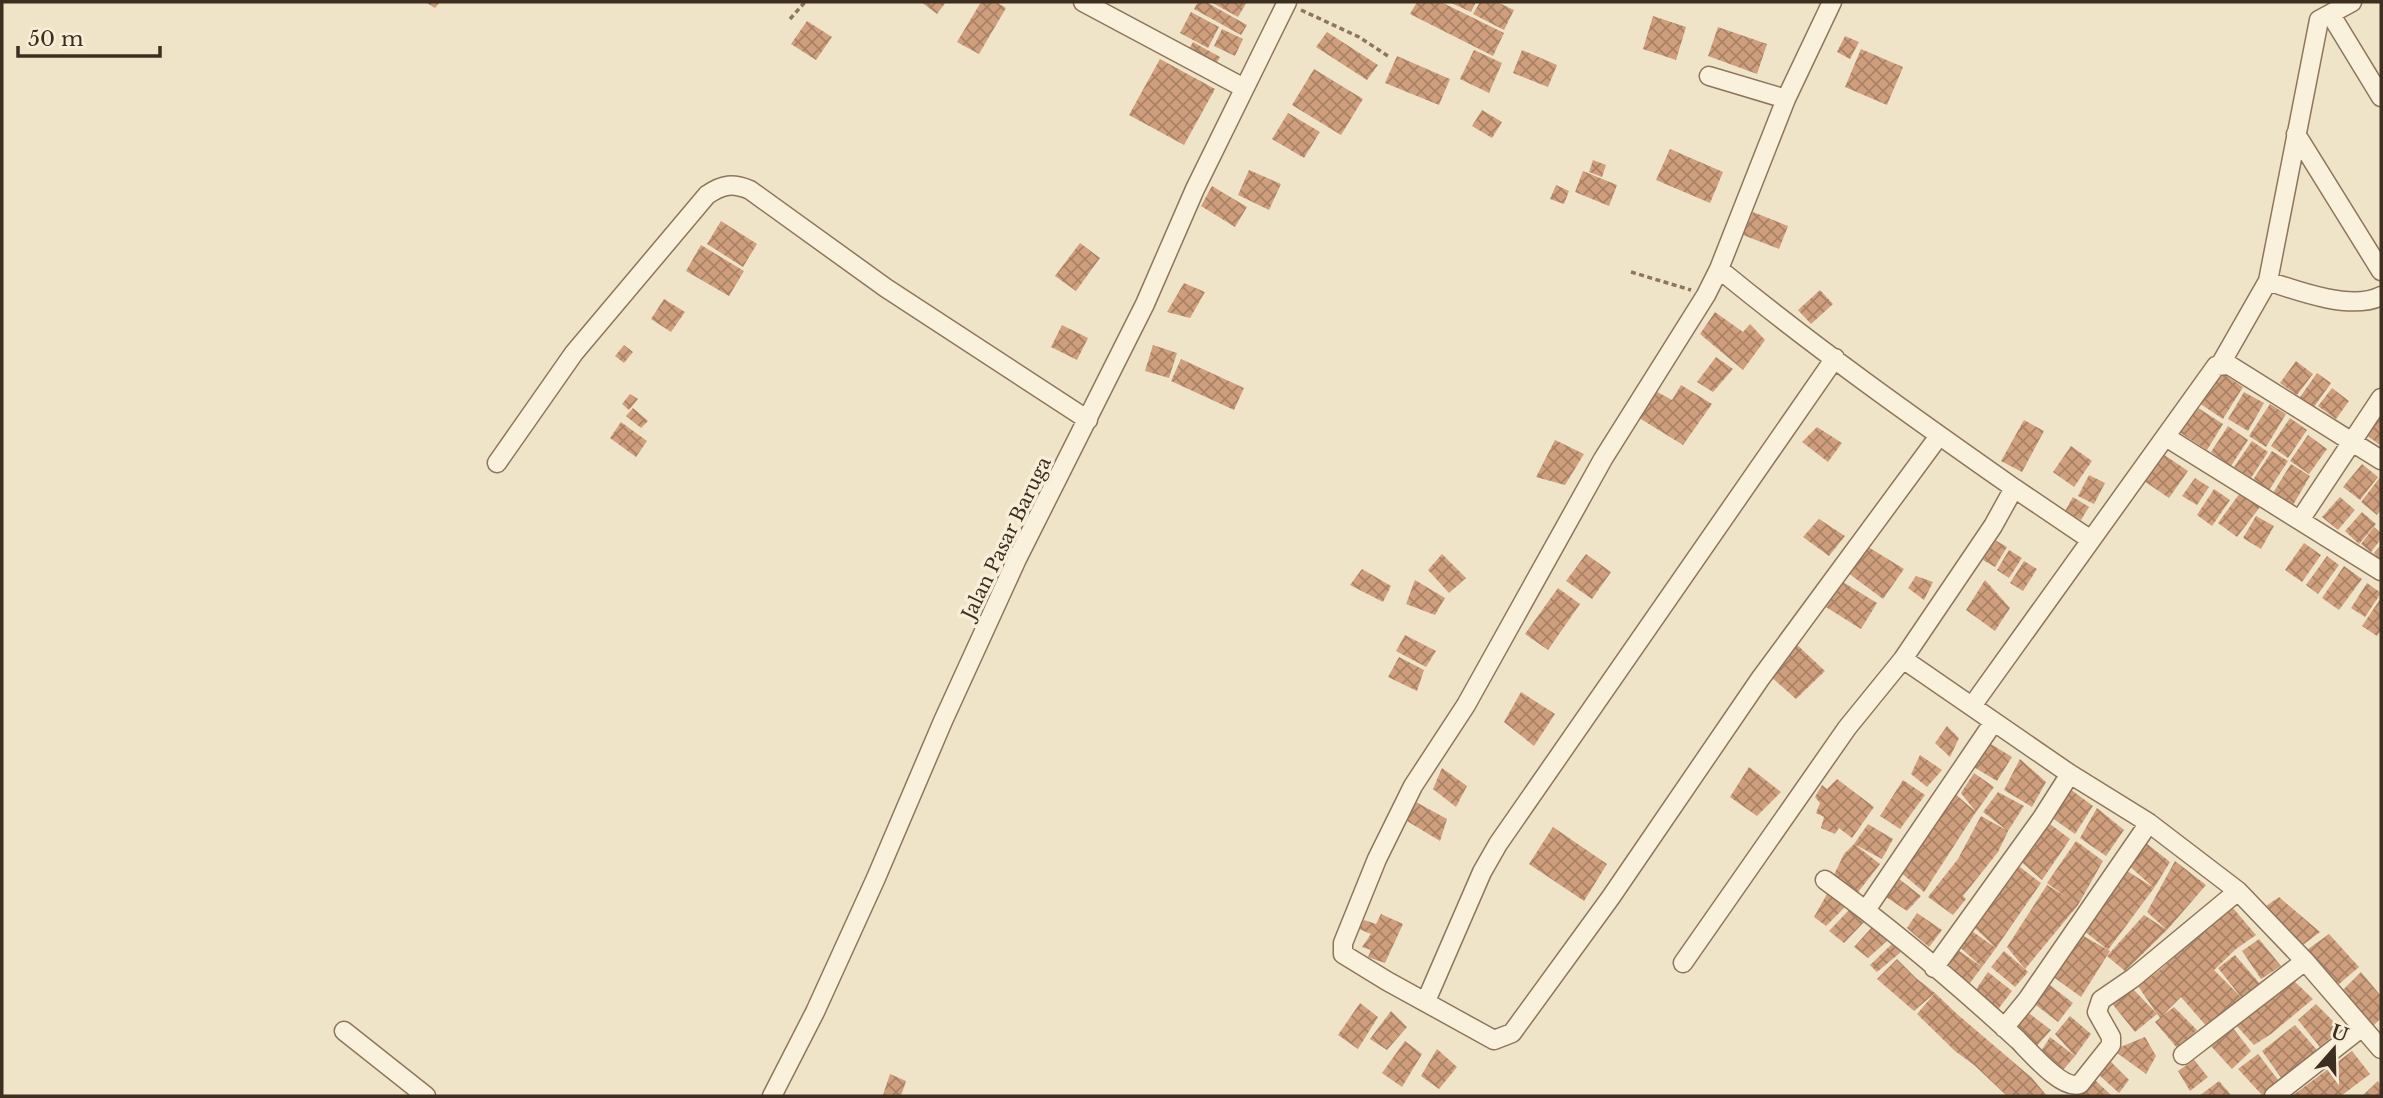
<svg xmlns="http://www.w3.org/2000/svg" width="2383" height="1098" font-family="'Libre Baskerville',serif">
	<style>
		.building { fill: url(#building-cross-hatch) }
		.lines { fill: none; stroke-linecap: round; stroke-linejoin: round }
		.street-casing { stroke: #8d765c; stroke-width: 21 }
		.path { stroke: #8d765c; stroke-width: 3.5; stroke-dasharray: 5 3.5; stroke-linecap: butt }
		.street { stroke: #faf1dc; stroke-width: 18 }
		.labels { text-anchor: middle; stroke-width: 7; stroke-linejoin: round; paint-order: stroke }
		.street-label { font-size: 19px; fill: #3d2e20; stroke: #f7eed8 }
	</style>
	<defs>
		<pattern id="building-cross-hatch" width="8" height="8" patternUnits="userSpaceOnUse" patternTransform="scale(1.75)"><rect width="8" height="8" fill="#cf9f7d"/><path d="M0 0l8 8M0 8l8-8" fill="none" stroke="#a98266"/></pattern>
	</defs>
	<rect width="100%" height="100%" fill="#f0e4c8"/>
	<!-- building -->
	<path class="building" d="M425 2H440L435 8Z
		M921 2H946L937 14Z
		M981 2H996L1006 8 979 54 957 42Z
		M1198 2H1206L1247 25 1241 35 1194 9Z
		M1211 2H1247L1238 17Z
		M1417 2H1441L1504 33 1493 56 1410 14Z
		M1449 2H1476L1471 12Z
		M1480 2H1497L1514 10 1504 30 1473 14Z
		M1191 12 1219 27 1208 48 1180 33Z
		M1653 16 1686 27 1676 60 1643 49Z
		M807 21 832 37 816 60 791 44Z
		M1718 27 1767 44 1757 74 1708 56Z
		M1222 29 1243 39 1235 56 1214 46Z
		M1327 32 1378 65 1367 80 1316 47Z
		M1845 36 1859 42 1850 59 1837 52Z
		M1193 42 1220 57 1216 64 1189 49Z
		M1861 49 1903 67 1887 105 1845 87Z
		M1474 50 1502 63 1489 93 1460 79Z
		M1522 50 1557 65 1548 87 1513 73Z
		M1397 56 1450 79 1439 105 1385 83Z
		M1160 59 1215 89 1184 145 1129 115Z
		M1314 69 1363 99 1341 135 1292 105Z
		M1482 110 1502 122 1492 138 1472 126Z
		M1288 113 1320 132 1304 158 1272 139Z
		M1670 149 1723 172 1710 203 1656 180Z
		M1593 160 1606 165 1602 177 1589 172Z
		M1249 170 1281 184 1269 210 1238 195Z
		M1583 171 1617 185 1609 206 1575 192Z
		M1556 185 1569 191 1564 204 1550 199Z
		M1212 186 1247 207 1235 227 1201 206Z
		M1753 212 1788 226 1779 249 1743 235Z
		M721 221 757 244 743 267 707 244Z
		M1080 243 1100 258 1076 291 1055 276Z
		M701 245 744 271 729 296 686 271Z
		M1184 283 1205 292 1190 318 1167 312Z
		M1820 290 1833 304 1811 324 1798 310Z
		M664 299 685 312 671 332 651 319Z
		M1715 312 1743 332 1750 324 1765 340 1743 370 1700 334Z
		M1062 325 1088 338 1077 360 1051 347Z
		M624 345 633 352 624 363 615 356Z
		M1153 345 1177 353 1169 378 1145 371Z
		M1716 357 1733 369 1713 392 1697 382Z
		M1181 359 1244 388 1234 410 1171 381Z
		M2296 361 2313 374 2297 395 2280 383Z
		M2217 370 2243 387 2223 419 2196 401Z
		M2317 373 2331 383 2314 407 2300 397Z
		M1681 385 1712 404 1683 445 1636 416 1652 389 1672 400Z
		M2332 388 2349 401 2336 419 2318 406Z
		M2244 392 2264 403 2248 431 2228 419Z
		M630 394 638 399 629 410 622 404Z
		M2192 404 2223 424 2207 450 2176 430Z
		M2270 404 2286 414 2266 447 2249 436Z
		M633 408 648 421 641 428 626 416Z
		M2381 411V446L2364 433Z
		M2290 418 2307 430 2288 458 2271 446Z
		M2024 420 2044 431 2022 472 2001 461Z
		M621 422 647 441 636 457 610 438Z
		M2228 426 2248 440 2231 466 2211 452Z
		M1817 427 1842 443 1828 462 1802 442Z
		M2308 435 2327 449 2309 474 2290 461Z
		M1555 440 1584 454 1565 485 1536 477Z
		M2252 441 2268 452 2251 478 2234 467Z
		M2071 446 2092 461 2074 487 2053 472Z
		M2272 451 2288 461 2269 490 2253 480Z
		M2163 454 2188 471 2169 498 2144 481Z
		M2291 464 2310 476 2293 505 2273 493Z
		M2362 464 2378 477 2360 500 2343 487Z
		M2089 475 2105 483 2094 504 2078 496Z
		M2381 476V510L2377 515 2361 502Z
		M2195 478 2209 487 2197 505 2182 496Z
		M2214 489 2230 500 2212 526 2197 515Z
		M2240 493 2260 507 2237 537 2218 523Z
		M2073 497 2089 507 2081 520 2065 511Z
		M2340 497 2355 510 2338 530 2322 517Z
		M2362 512 2376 524 2359 544 2345 531Z
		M2256 516 2274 526 2261 549 2243 538Z
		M1819 519 1845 536 1829 556 1803 537Z
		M2374 527 2381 533V539L2371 552 2361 544Z
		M1995 540 2007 547 1995 567 1983 560Z
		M2304 543 2321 555 2302 582 2285 570Z
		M1865 545 1904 569 1883 599 1844 570Z
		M2381 545V560L2374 553Z
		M2009 550 2022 558 2009 578 1997 570Z
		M1442 554 1466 578 1449 593 1428 570Z
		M1586 554 1611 572 1592 599 1566 581Z
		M2327 556 2339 565 2318 594 2306 585Z
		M2024 561 2037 569 2023 591 2010 583Z
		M2344 566 2362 579 2339 610 2322 598Z
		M1362 569 1391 586 1383 602 1350 585Z
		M1916 576 1933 582 1924 600 1908 588Z
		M1838 579 1877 603 1861 629 1821 604Z
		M1415 580 1445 598 1435 615 1406 604Z
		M1985 580 2010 608 1995 631 1966 610Z
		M2367 583 2381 593 2365 617 2351 608Z
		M1558 588 1580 604 1548 650 1525 634Z
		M2381 598V630L2377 636 2362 626Z
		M1405 635 1436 651 1426 667 1396 651Z
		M1794 642 1825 671 1796 699 1770 676Z
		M1399 657 1424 670 1417 691 1388 677Z
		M1521 692 1555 714 1534 746 1504 722Z
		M1947 726 1959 738 1950 757 1935 743Z
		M1986 741 2012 757 1997 781 1972 766Z
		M1920 755 1942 770 1927 787 1911 774Z
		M2020 759 2046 782 2032 807 2004 790Z
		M1749 767 1781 792 1757 816 1730 797Z
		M1442 768 1467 786 1456 807 1433 789Z
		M1974 773 1994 787 1976 812 1961 793Z
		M1837 779 1874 807 1852 838 1839 828 1835 834 1821 828 1824 817 1816 813 1820 803 1815 797 1822 785 1827 789Z
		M1903 780 1925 795 1900 829 1880 816Z
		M2066 786 2093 806 2075 834 2048 815Z
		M1998 792 2024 806 2008 831 1983 812Z
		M1954 793 1976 812 1924 892 1899 871 1926 838 1937 816Z
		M1416 802 1447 819 1440 841 1407 821Z
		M2097 808 2124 830 2106 856 2080 838Z
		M1981 816 2008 831 1998 852 1963 896 1966 899 1953 915 1928 897 1958 859Z
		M2046 821 2070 839 2042 880 2018 859Z
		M1868 824 1893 839 1882 859 1854 844Z
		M1553 827 1607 864 1584 901 1529 864Z
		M2141 839 2170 862 2154 888 2126 863Z
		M2076 841 2103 861 2078 905 2025 969 2028 972 2015 987 1991 967 2004 951 2025 969 2007 947 2047 885 2065 896 2047 883Z
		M1854 844 1880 864 1855 896 1831 881 1844 854Z
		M2175 861 2206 885 2167 930 2147 912Z
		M2016 864 2041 883 1996 948 1974 927Z
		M2124 869 2154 888 2108 950 2110 951 2081 997 2048 973 2080 934 2108 950 2083 930Z
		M1894 875 1921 896 1907 911 1880 893Z
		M1827 894 1847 905 1826 926 1814 917Z
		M2279 897 2320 932 2299 948 2259 911Z
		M2233 908 2256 935 2236 949 2214 970 2241 997 2208 1028 2181 997 2162 1016 2174 1007 2197 1030 2178 1049 2155 1022 2160 1018 2157 1014 2135 1032 2110 1001 2133 989 2157 1014 2138 986 2160 970 2196 937Z
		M1850 909 1867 919 1844 943 1829 931Z
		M1917 913 1942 930 1929 947 1907 928Z
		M1381 914 1403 924 1385 963 1368 957 1371 950 1362 947 1371 934 1359 929 1364 920 1376 924Z
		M2144 915 2167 930 2125 971 2107 956Z
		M1873 926 1888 940 1868 958 1854 947Z
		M1969 929 1996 948 1982 967 1955 943Z
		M2329 934 2359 967 2332 990 2304 952Z
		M2259 939 2281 966 2261 979 2242 951Z
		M1892 944 1901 952 1877 972 1870 965Z
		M1955 948 1982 967 1967 987 1941 966Z
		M2235 955 2261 985 2241 997 2218 968Z
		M1897 959 1916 978 1935 993 1957 1014 2032 1078 2047 1096H2007L1974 1065 1955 1051 1917 1014 1935 993 1914 1011 1877 979Z
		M1988 972 2012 991 1996 1012 1975 991Z
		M2361 972 2381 996V1018L2372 1027 2339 994Z
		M2294 981 2313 999 2271 1034 2254 1045 2234 1023Z
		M2046 982 2073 1003 2058 1022 2032 1002Z
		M1360 1003 1378 1017 1358 1049 1338 1035Z
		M2316 1004 2341 1029 2320 1047 2298 1020Z
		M1391 1011 1407 1027 1387 1050 1370 1039Z
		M2026 1011 2051 1030 2033 1050 2014 1027Z
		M2070 1016 2091 1034 2075 1056 2059 1075 2038 1056 2050 1037 2075 1056 2055 1034Z
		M2295 1025 2317 1050 2282 1079 2262 1051Z
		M2232 1027 2251 1051 2232 1069 2209 1044Z
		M2145 1037 2156 1056 2146 1074 2113 1050Z
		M1405 1041 1422 1054 1402 1087 1382 1073Z
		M1437 1049 1457 1067 1439 1089 1421 1076Z
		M2352 1051 2370 1074 2341 1096H2292Z
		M2258 1054 2279 1081 2263 1096 2238 1069Z
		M2194 1060 2208 1077 2190 1091 2178 1071Z
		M2110 1061 2129 1080 2119 1093 2099 1075Z
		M890 1074 906 1081 901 1096 883 1095Z
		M2095 1080 2112 1096H2083L2081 1094Z
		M2219 1081 2232 1096H2199Z
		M2378 1081 2381 1086V1096H2362Z"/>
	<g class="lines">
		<defs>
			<path id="street" d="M1083 2 1244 88
				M2331 15 2381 97
				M1709 76 1786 99
				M2296 134 2381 271
				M1719 269 1786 99 1832 2
				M2268 281C2297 291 2352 311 2381 296
				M2220 365 2268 281 2319 20 2352 2
				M1939 436 1760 679 1611 897 1512 1033 1494 1040 1387 981 1343 954V943L1377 859 1413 786 1466 705 1603 459 1706 295 1719 269C1814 347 1914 418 2014 488L1993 526 1903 659 2070 774 2149 823 2238 891 2305 961 2381 1049
				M2166 437 2381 571
				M497 463 574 353 707 195C723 184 733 183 750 190L886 288 1088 420
				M2014 488 2091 540
				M2300 520 2381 398
				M1972 706 2216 366 2229 365 2381 460
				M1825 880C1892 929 1957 984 2018 1040 2031 1053 2063 1091 2080 1084L2111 1045V1037L2097 1012 2101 1000 2133 978 2238 891
				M1866 910 1993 723
				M1683 963 1847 728 1903 659
				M1934 968 2042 818 2070 774
				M1426 1001 1482 872 1498 844 1835 358
				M2004 1028 2027 1000 2149 823
				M344 1031 426 1096
				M2183 1055 2305 961
				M772 1096 815 1012 876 878 943 721 1017 559 1145 304 1195 189 1287 2
				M2274 1096 2361 1028"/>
		</defs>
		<!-- street casing -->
		<use href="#street" class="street-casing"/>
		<!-- path -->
		<path class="path" d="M1301 10 1359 37 1388 56
			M790 19 805 2
			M1631 272 1691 290"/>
		<!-- street -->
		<use href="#street" class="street"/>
	</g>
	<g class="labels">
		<!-- street labels -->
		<g class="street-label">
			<text transform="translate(1006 538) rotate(-64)" y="7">Jalan Pasar Baruga</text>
		</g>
	</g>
	<!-- border -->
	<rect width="2383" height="1098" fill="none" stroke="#3d2e20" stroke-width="7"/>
	<!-- north arrow -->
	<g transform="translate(2334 1049) rotate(20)" stroke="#f7eed8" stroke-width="5" paint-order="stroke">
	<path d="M0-5L12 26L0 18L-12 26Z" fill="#3d2e20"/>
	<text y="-10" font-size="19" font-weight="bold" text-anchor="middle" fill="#3d2e20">U</text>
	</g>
	<!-- scale -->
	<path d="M18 46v10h142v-10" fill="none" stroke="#3d2e20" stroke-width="3.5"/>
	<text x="28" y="46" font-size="21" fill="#3d2e20" stroke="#f7eed8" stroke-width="5" paint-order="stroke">50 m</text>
</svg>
